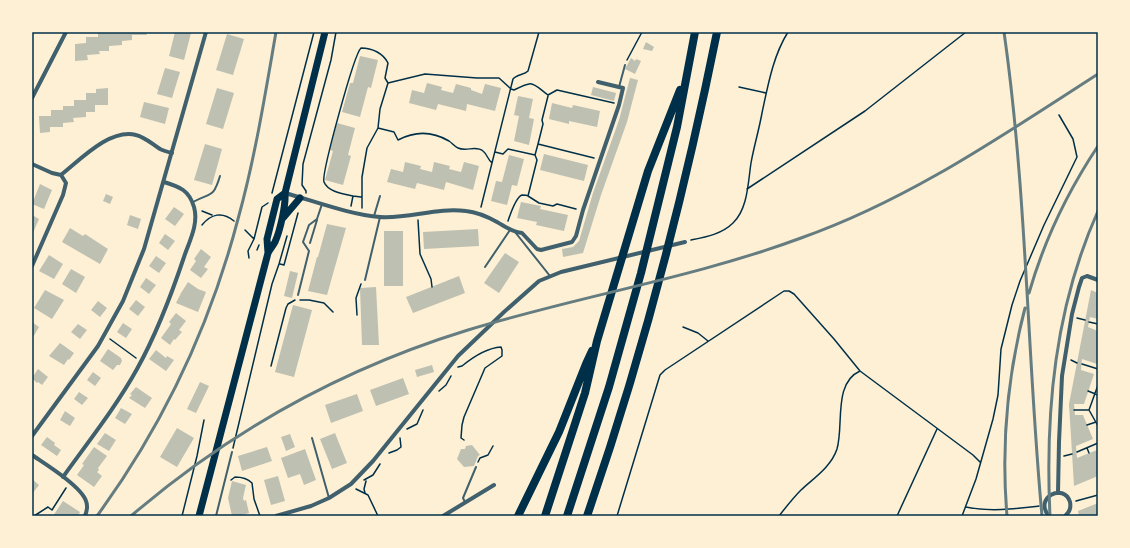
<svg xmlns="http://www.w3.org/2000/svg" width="1130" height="548" font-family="Manrope,sans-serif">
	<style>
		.building { fill: #bec0b2 }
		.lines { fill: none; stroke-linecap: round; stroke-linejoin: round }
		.path { stroke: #003049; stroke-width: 1.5 }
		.service { stroke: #3f606c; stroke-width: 2 }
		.minor { stroke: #3f606c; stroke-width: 4 }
		.primary { stroke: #003049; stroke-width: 7 }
		.motorway { stroke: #003049; stroke-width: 8 }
		.rail { stroke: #657d81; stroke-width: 3 }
		.neatline { fill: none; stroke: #003049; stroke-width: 1.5 }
	</style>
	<rect width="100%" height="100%" fill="#fdf0d5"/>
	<!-- building -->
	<path class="building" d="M110 32H146L147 35H132V40L122 41V45L109 46V51H99L100 54 87 55 88 60 75 61V44L86 43V37H98V33Z
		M175 32 191 33 184 60 169 56Z
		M227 34 244 39 233 75 216 70Z
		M646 42 654 47 652 51 643 49Z
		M360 56 378 60 371 88 368 87 360 117 342 112 350 83H353Z
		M631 58 635 61 636 59 641 61 635 74 625 69Z
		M165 68 180 72 172 98 157 94Z
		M630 78 638 80 627 122 601 195 583 253 563 257 562 249 573 247 579 241 593 193 619 120Z
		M427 83 442 87 441 90 453 93 456 84 471 88V90L482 94 485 84 501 88 495 111 467 104 466 111 438 104 436 110 409 103 412 90 424 93Z
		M593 87 616 93 614 101 591 95Z
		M108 88V105H95V112H86V117L73 118 74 122 63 123V127H50V132L40 133 39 116H51V110H63V106H74V100H86V93H96V89Z
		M217 88 234 93 223 129 206 124Z
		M518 96 533 99 529 118 534 119 529 145 514 141 519 116 514 115Z
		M144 102 169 108 165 124 140 117Z
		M552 103 572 108 573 105 600 111 597 127 569 121V124L549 119Z
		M337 123 355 128 348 155 351 156 343 185 325 180 333 151 330 150Z
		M205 144 222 149 212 185 194 180Z
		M544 154 588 165 584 181 540 170Z
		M509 155 524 159 517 186 512 185 507 205 491 201 496 181 502 182Z
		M405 162 421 166 420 169 432 172 434 162 450 166 449 169 461 172 464 162 479 166 473 190 446 182 444 190 417 183 415 189 387 182 391 169 403 172Z
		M40 184 52 190 44 209 32 204Z
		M106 194 113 197 110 204 103 201Z
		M521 202 541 206 540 209 568 215 564 231 536 225 537 222 517 218Z
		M174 207 184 214 175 226 165 219Z
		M32 215 39 219 32 235Z
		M130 215 141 219 138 229 127 225Z
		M327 224 346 228 327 295 308 291 317 257H318Z
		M70 228 83 236 85 234 108 249 100 264 62 242Z
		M478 229 479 246 424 249 423 232Z
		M384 231H403V286H384Z
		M165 234 175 241 168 250 159 243Z
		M201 249 211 257 204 267 208 269 201 278 190 270 196 261 194 259Z
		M505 253 519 262 499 293 484 283Z
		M49 255 63 264 54 279 39 271Z
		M156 256 166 263 159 273 149 266Z
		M71 269 85 277 76 293 62 284Z
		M290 271 298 273 292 298 284 296Z
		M459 276 465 293 413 313 406 297Z
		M146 278 156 285 149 294 140 287Z
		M188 282 198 289 206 292 198 312 176 303 181 293Z
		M376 287 379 345H362L360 288Z
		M45 290 64 300 52 319 34 308Z
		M1091 290 1098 293V319L1090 317 1088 327 1098 331V362L1097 364 1082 359 1081 370 1094 374 1084 404H1074L1075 415H1083L1093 439 1076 446 1077 458 1097 450 1098 476 1074 486 1069 404Z
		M136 300 145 307 138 316 129 309Z
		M98 301 107 308 100 317 91 310Z
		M293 305 312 310 294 377 275 372Z
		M176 313 186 321 179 330 182 332 175 340 174 339 170 345 161 338 171 324 169 322Z
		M32 322 39 327 32 339Z
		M123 323 132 329 126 338 117 332Z
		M78 324 87 330 80 339 71 332Z
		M60 343 74 353 69 360 68 359 64 365 49 356Z
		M108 349 121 358 122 361 120 365H117L113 370 100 361Z
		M156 350 166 358 167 356 174 360 166 371 149 359Z
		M432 365 434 372 417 377 415 370Z
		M38 369 48 377 42 385 38 382 37 383 32 378Z
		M93 372 101 378 95 386 87 380Z
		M403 378 409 394 376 406 370 390Z
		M200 382 209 386 196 413 187 409Z
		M136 387 152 398 145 408 129 398 132 395 130 394Z
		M79 392 88 398 82 405 74 399Z
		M357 394 363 411 331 423 325 405Z
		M121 408 132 414 125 424 115 418Z
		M65 411 75 418 70 426 60 420Z
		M177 428 194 438 177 467 160 457Z
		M105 433 116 440 109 451 97 444Z
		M335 433 347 463 332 469 320 439Z
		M290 434 295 447 286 451 281 437Z
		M47 437 55 443 54 445 61 450 57 456 41 445Z
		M472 445 480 455 478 456 474 466 464 467 457 459 461 449H465L466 446Z
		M94 447 107 456 98 468 99 470 97 472 102 476 94 487 77 475 84 465 82 464Z
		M267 447 272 461 242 471 238 456Z
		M305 449 316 480 304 485 300 474 288 478 281 458Z
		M278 476 285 501 271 505 264 480Z
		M32 479 39 485 32 494Z
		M232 481 246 485 243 498 244 501 246 500 249 513 239 516H232L228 498Z
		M63 501 80 512 78 516H53Z
		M1098 503V516H1079L1078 511Z"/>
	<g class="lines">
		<!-- path -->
		<path class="path" d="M627 60 642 32
			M739 87 766 93
			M548 96 542 120 543 124 538 144 594 158
			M378 128 394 132 398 140C415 131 432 131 449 141 452 143 455 147 458 148 466 152 476 145 483 151 487 154 488 160 492 163
			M495 152 503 154 508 149 535 155 538 144
			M747 189 865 111 966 32
			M272 193 314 32
			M306 193V191L302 185 303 164 331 60 336 32
			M353 196C344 194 328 192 324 182 321 175 354 54 361 48 372 48 383 53 388 63L385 78 388 83
			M528 196 539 203 553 206 557 204 576 209
			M351 206 353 196 361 197
			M481 207 513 79C517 74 524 75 528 71L539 32
			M362 208V177L367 148 378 128 380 109 388 83 425 74 477 78H499L511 89 514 90C534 80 531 82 548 95L557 90 614 103
			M202 211 212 215
			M418 220 420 254 431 279 432 287
			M508 221C510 215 516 197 522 195 523 195 527 195 528 196L537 160 535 155
			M202 225C211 214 222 211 234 221
			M245 230 254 239
			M691 240C706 237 722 234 733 223 748 209 748 182 751 163 754 146 759 130 762 113 768 85 773 56 788 32
			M257 250 259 245
			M249 258 248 251 254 239 262 207 268 203
			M280 264 284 265 298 213
			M300 300H309L324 303 333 312
			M357 315 356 298 361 284
			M1077 318 1085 320
			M1089 322 1098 324
			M683 327 698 333 708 341
			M110 339 136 358
			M1071 360 1077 363
			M1082 364 1098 369
			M271 366 286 308 288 304 295 300
			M458 367 462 366C473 357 486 348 501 347L502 350V356L485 368 464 417 462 425 461 438 464 440
			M1098 385 1089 410 1098 426
			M439 391 446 385 451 376
			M1088 391 1098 395
			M1074 410H1089
			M1087 425 1096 422
			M407 429 417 424 423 410
			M233 448 272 284 279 264 287 236
			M1087 448 1089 453
			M1077 452 1098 443
			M389 453 397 450 401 447 400 438
			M1064 456 1072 454
			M478 462 480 458 488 455 493 446
			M231 480 235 477C241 477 248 479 252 483L254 499 260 516
			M364 480 373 475 380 464
			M356 489 368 495 378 516
			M365 493 364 489 366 481
			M1076 501 1098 495
			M966 507C990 512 1014 509 1039 506
			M34 516 48 507 52 510 66 488
			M182 516 197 456 204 420
			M617 516 660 375 665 370 784 291H789L794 294 834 339 860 371 973 455 980 462
			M779 516C786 507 793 498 801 490 814 478 831 467 837 449 844 425 833 383 860 371
			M897 516 937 429
			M962 516 976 479 993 419 998 395 1001 349 1012 305 1020 281 1044 225 1077 157 1073 139 1059 115"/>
		<!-- service -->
		<path class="service" d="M619 87 625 65
			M193 202C211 192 213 199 220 176
			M374 216 380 196
			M515 232 550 276
			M310 243 317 220
			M485 267 510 230
			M365 280 380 217
			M298 295 309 251 303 242 309 225 317 219 322 204
			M312 438 329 498
			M465 502 463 498 476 467
			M216 516 232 452"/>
		<!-- minor -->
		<path class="minor" d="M32 98 66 32
			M32 164 52 173 61 175C80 160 110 128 136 135 145 137 152 144 160 149 164 151 168 152 172 153
			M285 193C314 201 351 215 380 217 409 219 437 207 466 211 476 212 488 217 497 222 506 227 512 232 522 233L537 249 541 250 572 242 576 236 583 210 619 105 623 88 598 82
			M32 266 63 195 66 183 61 175
			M32 436 98 346 123 301 144 249 206 32
			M32 455C45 464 81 486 86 501 88 506 87 511 85 516
			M63 477C88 442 116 407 137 369 157 333 171 296 184 257 189 242 199 224 194 207 189 190 180 187 164 182
			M1058 493 1059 442 1062 376 1072 314 1079 287 1082 278 1087 276 1098 280
			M276 516 311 506 329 498 351 484 373 461 458 356 504 312 539 281 561 272 685 242
			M443 516 494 485
			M1049 516C1033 498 1064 482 1070 502 1071 507 1070 512 1065 516"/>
		<!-- primary -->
		<path class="primary" d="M283 218 300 198
			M268 253 267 239 277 199 285 193
			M199 516 268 253C270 249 273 246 275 242 280 231 286 205 285 193L325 32"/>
		<!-- motorway -->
		<path class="motorway" d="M518 516 559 432 586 364 592 351
			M545 516 585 393 597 341 648 171 680 90
			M567 516 609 387 641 273 677 127 695 32
			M587 516C642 358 684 196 717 32"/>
		<!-- rail -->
		<path class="rail" d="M1004 32C1027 193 1027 355 1042 516
			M1029 293C1044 241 1068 191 1098 146
			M97 516C162 427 210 326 238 219 255 158 265 95 276 32
			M131 516C230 431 344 368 468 330 579 296 693 278 801 238 909 200 1003 135 1098 74
			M1007 516C1001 445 1007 377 1025 308
			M1050 516C1045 411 1055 307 1098 211"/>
	</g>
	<!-- border -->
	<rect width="1130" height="548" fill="none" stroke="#fdf0d5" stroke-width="66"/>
	<rect x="33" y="33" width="1064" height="482" class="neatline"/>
</svg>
